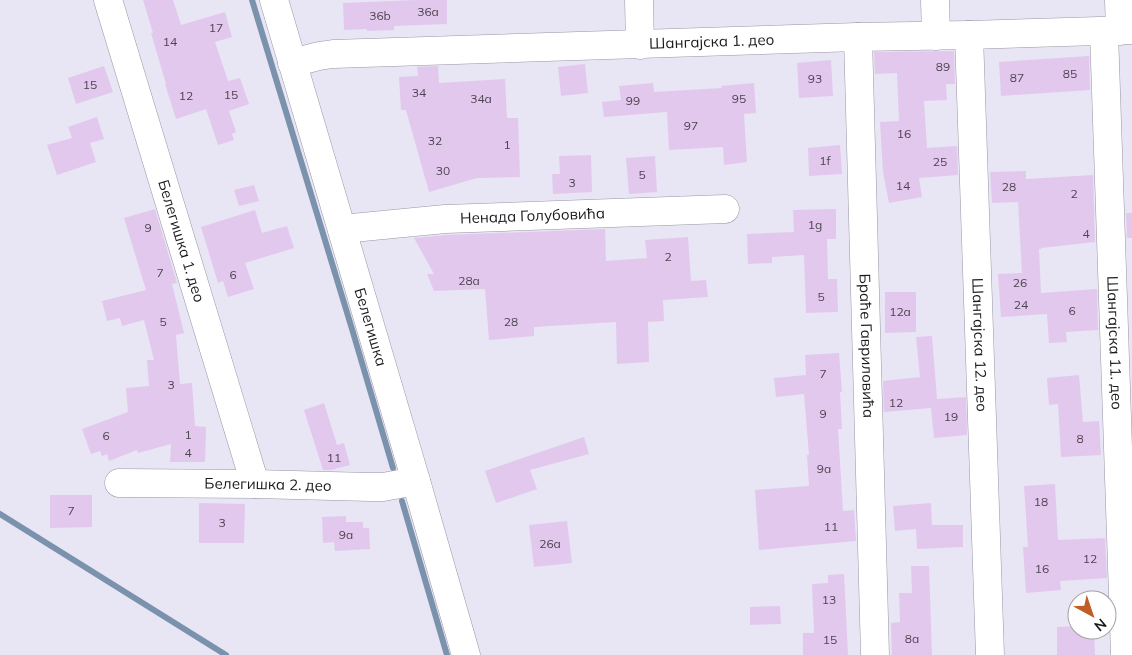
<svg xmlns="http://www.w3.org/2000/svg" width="1132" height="655" font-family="Mulish,sans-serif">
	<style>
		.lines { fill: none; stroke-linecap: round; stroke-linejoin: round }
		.stream { stroke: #7b92ac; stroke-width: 6 }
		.building { fill: #e3c8ee }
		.minor-casing { stroke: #9896a4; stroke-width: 29 }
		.minor { stroke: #fff; stroke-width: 28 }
		.labels { text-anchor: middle; stroke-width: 4; stroke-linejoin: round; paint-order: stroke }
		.number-label { font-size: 12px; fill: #4c4451 }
		.street-label { font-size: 15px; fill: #19181d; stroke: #fff }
	</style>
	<rect width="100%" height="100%" fill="#e8e5f5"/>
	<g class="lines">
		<!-- stream -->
		<path class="stream" d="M252 0 352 329 393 468
			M402 501 447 655
			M0 514 226 655"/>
	</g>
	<!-- building -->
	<path class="building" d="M143 0H173L181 25 225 12 232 37 215 42 228 81 240 78 249 104 229 111 236 132 232 134 234 140 218 145 206 109 176 119 165 84H166L151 33H153Z
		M416 0H447V24L394 26V30L367 31V29L344 30 343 3Z
		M954 51 955 84H946L947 100 924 101 927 148 957 146 958 175 919 178 922 197 889 203 883 172 880 122 899 121 897 73 875 74 874 52Z
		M1089 56 1090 90 1001 96 999 62Z
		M831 60 833 96 799 98 797 63Z
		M585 64 588 93 561 96 558 67Z
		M104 66 113 92 76 104 68 78Z
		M438 66 439 83 505 79 507 118H518L520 177 477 178 429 192 406 110H401L399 77 418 76 417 67Z
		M653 83 654 92 722 88 721 86 754 83 756 113 744 114 747 162 724 165 723 147 669 150 667 112 604 117 602 102 621 100 619 86Z
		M97 117 104 139 90 143 96 162 57 175 47 145 72 138 68 127Z
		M840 145 842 174 809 176 808 148Z
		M591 155 592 192 553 194 552 174H560L559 156Z
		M655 156 657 192 629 194 626 158Z
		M1026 171V179L1093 175 1095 242 1041 248V249H1039L1041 293 1097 289 1098 330 1066 332 1067 342 1049 343 1047 314 1001 317 998 274 1022 273 1018 202 992 203 990 172Z
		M254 185 259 201 239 206 234 190Z
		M155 209 177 283 172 284 184 333 176 335 180 384 192 383 195 426 206 427 205 462H170L171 444 138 453 137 450 109 461 107 454 102 456 100 451 91 454 82 429 128 412 126 388 149 386 147 360H154L144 320 122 326 120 318 107 321 102 301 146 290 124 218Z
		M836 209V239H827L828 279H837L838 312 806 313 804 255 772 257V263L748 264 747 234 794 232 793 210Z
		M255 210 262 233 287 226 294 248 245 263 254 289 228 297 223 281 218 283 201 227Z
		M1126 213H1132V238H1127Z
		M605 229 606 261 647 258 645 240 688 237 691 281 706 280 708 297 663 300 664 321 648 322 649 362 617 364 616 322 534 327V336L489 340 485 289 434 291 427 274H434L414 238 446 235Z
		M885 292H916V332L885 333Z
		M932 336 937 399 966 397 967 435 934 438 931 408 884 412 883 381 920 377 916 337Z
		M839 353 842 392H840L842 429H838L843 511 854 510 856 541 759 550 755 490 809 486 807 455H809L804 394 776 397 774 378 806 375 805 355Z
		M1079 375 1083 422 1099 421 1101 455 1061 457 1058 404 1049 405 1047 378Z
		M324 403 337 445 344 443 350 465 331 470H323L304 410Z
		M584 437 589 454 530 470 537 489 496 503 485 471Z
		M1055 484 1058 540 1105 538 1107 578 1060 581 1061 590 1026 593 1023 547H1028L1024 486Z
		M50 495H92V527L50 528Z
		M199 503 245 504 244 543H199Z
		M931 503 932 525H963V547L917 549 916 529 895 531 893 506Z
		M346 516V522H363V528H369L370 549 335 551 334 542 323 543 322 517Z
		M567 521 572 563 534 567 529 525Z
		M911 566H929L932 655H892L891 623 900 622 899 593H912Z
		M844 574 848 655H803V633H814L812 584 828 583V575Z
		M780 606 781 624 750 625V607Z
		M1077 626V630H1094L1095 655H1057V627Z"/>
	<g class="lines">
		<defs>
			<g id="minor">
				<path id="s1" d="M108 0 255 484"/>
				<path id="s2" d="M274 0 416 481 466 655"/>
				<path d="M639 0 640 45"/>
				<path d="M935 0 936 36"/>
				<path d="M1119 0 1120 31"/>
				<path id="s3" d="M1104 32 1125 655"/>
				<path id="s4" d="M969 35 990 655"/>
				<path id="s5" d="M858 37 875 655"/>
				<path id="s6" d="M292 63 319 56 333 54 858 37 969 35 1132 30"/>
				<path id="s7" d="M342 229 445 219 725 209"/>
				<path id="s8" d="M119 483 255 484 370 487H383L416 481"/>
			</g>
		</defs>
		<!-- minor casing -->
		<use href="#minor" class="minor-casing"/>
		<!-- minor -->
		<use href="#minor" class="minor"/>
	</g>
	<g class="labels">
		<!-- number labels -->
		<g class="number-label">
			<text x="428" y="16">36a</text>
			<text x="380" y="20">36b</text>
			<text x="216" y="32">17</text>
			<text x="170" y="46">14</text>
			<text x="943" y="71">89</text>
			<text x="1070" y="78">85</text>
			<text x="1017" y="82">87</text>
			<text x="815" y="83">93</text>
			<text x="90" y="89">15</text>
			<text x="419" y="97">34</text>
			<text x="231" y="99">15</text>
			<text x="186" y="100">12</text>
			<text x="481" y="103">34a</text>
			<text x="739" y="103">95</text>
			<text x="633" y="105">99</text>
			<text x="691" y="130">97</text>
			<text x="904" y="138">16</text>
			<text x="435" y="145">32</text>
			<text x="507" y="149">1</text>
			<text x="825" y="165">1f</text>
			<text x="940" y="166">25</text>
			<text x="443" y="175">30</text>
			<text x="642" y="179">5</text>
			<text x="572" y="187">3</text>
			<text x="903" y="190">14</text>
			<text x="1009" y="191">28</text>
			<text x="1074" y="198">2</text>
			<text x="815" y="229">1g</text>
			<text x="148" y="232">9</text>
			<text x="1086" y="238">4</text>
			<text x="668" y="261">2</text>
			<text x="160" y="277">7</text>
			<text x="233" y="279">6</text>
			<text x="469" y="285">28a</text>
			<text x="1020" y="287">26</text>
			<text x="821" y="301">5</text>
			<text x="1021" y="309">24</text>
			<text x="1072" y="315">6</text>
			<text x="900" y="316">12a</text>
			<text x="163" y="326">5</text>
			<text x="511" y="326">28</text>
			<text x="823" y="378">7</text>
			<text x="171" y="389">3</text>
			<text x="896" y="407">12</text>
			<text x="823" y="418">9</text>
			<text x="951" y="421">19</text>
			<text x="188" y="439">1</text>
			<text x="106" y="440">6</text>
			<text x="1080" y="443">8</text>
			<text x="188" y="457">4</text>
			<text x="334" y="462">11</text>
			<text x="824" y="473">9a</text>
			<text x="1041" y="506">18</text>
			<text x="71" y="515">7</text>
			<text x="222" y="527">3</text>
			<text x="831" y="531">11</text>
			<text x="346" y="539">9a</text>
			<text x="550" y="548">26a</text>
			<text x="1090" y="563">12</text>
			<text x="1042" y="573">16</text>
			<text x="829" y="604">13</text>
			<text x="912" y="643">8a</text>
			<text x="830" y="644">15</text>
		</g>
		<!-- street labels -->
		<g class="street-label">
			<text dy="5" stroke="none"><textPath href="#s6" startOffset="421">Шангајска 1. део</textPath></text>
			<text dy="5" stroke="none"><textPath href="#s7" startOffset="191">Ненада Голубовића</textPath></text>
			<text dy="5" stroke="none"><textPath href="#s1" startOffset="252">Белегишка 1. део</textPath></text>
			<text dy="5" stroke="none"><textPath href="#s2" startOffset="341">Белегишка</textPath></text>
			<text dy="5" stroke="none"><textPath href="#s3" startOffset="311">Шангајска 11. део</textPath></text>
			<text dy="5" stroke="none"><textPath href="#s4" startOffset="310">Шангајска 12. део</textPath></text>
			<text dy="5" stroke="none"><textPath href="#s5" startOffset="309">Браће Гавриловића</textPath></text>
			<text dy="5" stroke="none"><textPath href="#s8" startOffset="149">Белегишка 2. део</textPath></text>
		</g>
	</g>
	<!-- north arrow -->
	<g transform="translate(1092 615) rotate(140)"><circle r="24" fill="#ffffff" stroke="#a3a3a5"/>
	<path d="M0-4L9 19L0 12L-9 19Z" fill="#c05c25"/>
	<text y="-8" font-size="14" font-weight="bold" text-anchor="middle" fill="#19181d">N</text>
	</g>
</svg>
